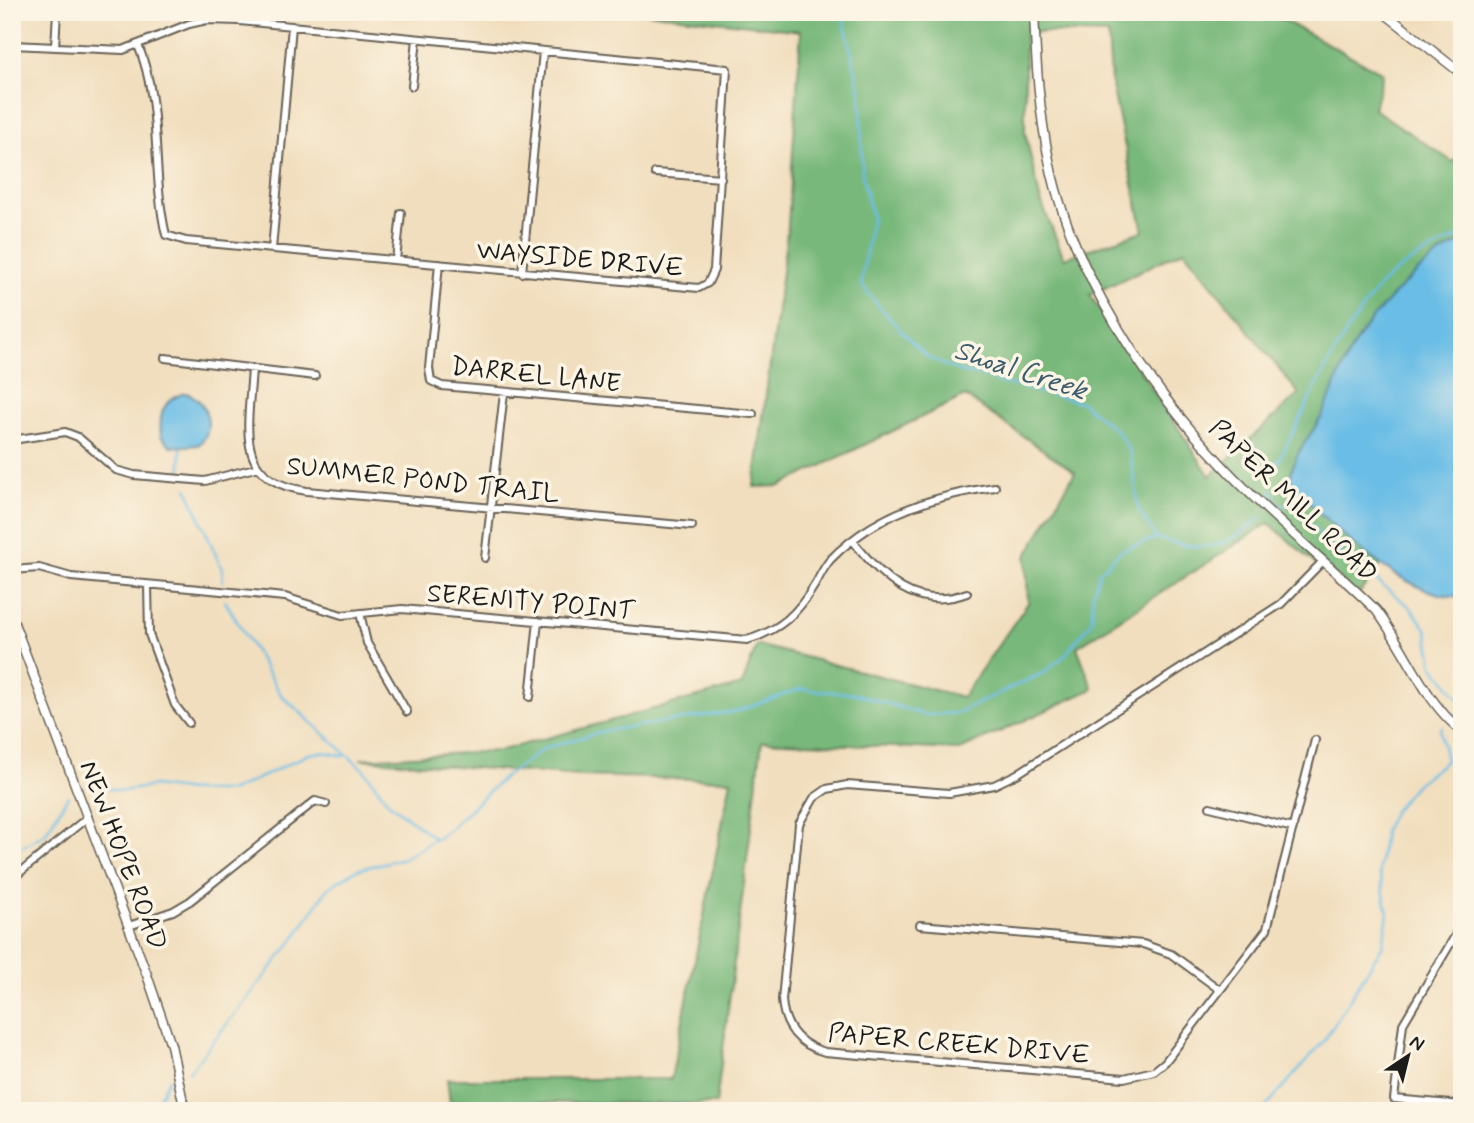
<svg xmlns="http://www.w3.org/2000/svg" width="1474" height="1123" font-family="Mynerve,sans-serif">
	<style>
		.forest { fill: #78b87a; stroke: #4a6a4b; stroke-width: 2; fill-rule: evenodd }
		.water { fill: #6bbde6; stroke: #446c81; stroke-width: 2 }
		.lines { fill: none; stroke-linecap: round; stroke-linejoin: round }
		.stream { stroke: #6bbde6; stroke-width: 2.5 }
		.minor-casing { stroke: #676055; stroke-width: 10 }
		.tertiary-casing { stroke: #676055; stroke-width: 11 }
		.minor { stroke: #fff; stroke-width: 6 }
		.tertiary { stroke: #fff; stroke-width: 8 }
		.labels { text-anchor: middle; stroke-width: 7; stroke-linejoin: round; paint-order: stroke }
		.street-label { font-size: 26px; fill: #1c1c1c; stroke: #fcf5e5 }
		.water-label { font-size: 28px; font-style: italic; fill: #3c5c6d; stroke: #fcf5e5 }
	</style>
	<rect width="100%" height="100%" fill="#fcf5e5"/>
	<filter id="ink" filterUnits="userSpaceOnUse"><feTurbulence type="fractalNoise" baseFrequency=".0143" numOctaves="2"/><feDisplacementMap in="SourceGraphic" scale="14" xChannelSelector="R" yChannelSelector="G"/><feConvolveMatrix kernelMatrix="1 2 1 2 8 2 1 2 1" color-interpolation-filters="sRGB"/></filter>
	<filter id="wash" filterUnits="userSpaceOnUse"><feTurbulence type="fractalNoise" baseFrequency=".00686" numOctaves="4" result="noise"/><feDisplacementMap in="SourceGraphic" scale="28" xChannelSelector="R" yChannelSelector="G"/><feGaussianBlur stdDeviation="1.57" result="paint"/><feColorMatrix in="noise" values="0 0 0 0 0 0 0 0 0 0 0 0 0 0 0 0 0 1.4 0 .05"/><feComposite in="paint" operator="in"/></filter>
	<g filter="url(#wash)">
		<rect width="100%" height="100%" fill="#f1debe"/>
		<!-- forest -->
		<path class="forest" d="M638 12H1237L1279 18 1383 73 1374 109 1453 162 1462 150V400L1381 564 1355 599 1269 523 1077 647 1093 689 960 750 762 741 716 1104 450 1102 447 1079H671L731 780 581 776 360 759 499 751 742 685 757 645 962 697 1028 603 1026 557 1075 472 965 396 780 486 754 487 788 225 801 31ZM1039 32 1108 34 1111 81 1143 231 1064 258 1040 199 1025 132V35ZM1184 250 1299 394 1210 476 1090 295Z"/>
		<!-- water -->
		<path class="water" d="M1462 242V596C1408 601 1321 520 1290 480 1294 450 1310 438 1323 414 1333 393 1340 370 1351 350 1370 315 1425 257 1462 242Z
			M185 393C207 397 217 432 198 445L172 447 161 436C159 415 162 399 185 393Z"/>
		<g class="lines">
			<!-- stream -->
			<path class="stream" d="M842 12 861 95 862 174 872 218 861 283C865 292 922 355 930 358 940 363 954 370 965 373 977 375 984 374 995 381L1081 402 1117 431 1130 452 1139 511 1157 538C1204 553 1223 550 1260 518
				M181 448V473
				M1272 473C1305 413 1335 338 1380 286 1401 263 1434 249 1462 235
				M187 488 222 569 223 582
				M1271 489 1279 506 1291 504 1325 540 1410 607 1427 630 1433 665 1462 702
				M225 601 281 695 364 770 389 803 434 838
				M1454 715 1462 712
				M87 785 122 791 154 786 191 791H232L309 754 322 752 345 756
				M12 852 45 834 68 796
				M189 1072 294 939 328 888 356 870 404 858 444 834 502 779 545 748 604 731 738 711 800 689 856 694 925 715 957 713 1045 672 1063 657 1092 621 1093 593 1099 572 1122 550 1157 538
				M152 1111 169 1079
				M1262 1111 1324 1041 1383 945 1388 913 1379 871 1384 830 1395 809 1415 785 1446 761 1440 730 1442 727"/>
		</g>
	</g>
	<g filter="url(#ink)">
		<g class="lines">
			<defs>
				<path id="minor" d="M12 45 123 50 189 24 207 20 240 21 727 69 714 270 708 283 699 288 186 241 166 235C151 172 163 106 138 45
					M55 47 57 12
					M412 86 417 39
					M655 173 721 178
					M272 249 292 26
					M396 260 401 213
					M439 264 429 368 431 381 442 386 753 414
					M522 273 543 51
					M165 358 315 376
					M252 368C249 426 232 481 307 491L692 526
					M12 440 65 432 78 437 116 470 134 475 205 481 255 468
					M853 541C882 578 916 612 967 593
					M485 558 504 393
					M12 570 39 568 71 577 285 597 342 615 402 609 747 640C781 630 798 613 816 583 820 576 824 567 830 560 873 515 934 495 995 487
					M148 585 149 634 175 705 189 723
					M360 613 367 643 407 712
					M530 697 538 621
					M1315 740 1267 929 1165 1062 1154 1071 1124 1078 825 1052C799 1045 784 1027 782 1000L799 824 814 798 827 789 847 785 949 793 994 785 1017 774 1281 604 1323 561
					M1210 807 1293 828
					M12 879 88 817
					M1462 916 1455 936 1403 1024 1394 1099 1462 1105
					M920 925 1143 944 1171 954 1220 990
					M129 926 173 911 190 901 315 801 326 804"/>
				<path id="tertiary" d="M1034 12C1036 62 1039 111 1049 160 1070 268 1147 386 1222 465 1270 517 1326 561 1376 610 1405 647 1425 704 1462 731
					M1383 12 1462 74
					M12 618 147 975 171 1045 185 1111"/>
			</defs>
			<!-- minor casing -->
			<use href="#minor" class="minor-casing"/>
			<!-- tertiary casing -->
			<use href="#tertiary" class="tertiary-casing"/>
			<!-- minor -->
			<use href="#minor" class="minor"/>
			<!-- tertiary -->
			<use href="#tertiary" class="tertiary"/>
		</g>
	</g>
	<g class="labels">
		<!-- street labels -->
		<g class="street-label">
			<text transform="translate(580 258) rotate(5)" y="9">WAYSIDE DRIVE</text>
			<text transform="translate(536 374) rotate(6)" y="9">DARREL LANE</text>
			<text transform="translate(423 479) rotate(6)" y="9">SUMMER POND TRAIL</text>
			<text transform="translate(1294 500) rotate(44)" y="9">PAPER MILL ROAD</text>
			<text transform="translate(531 601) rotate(5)" y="9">SERENITY POINT</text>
			<text transform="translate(124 855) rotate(69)" y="9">NEW HOPE ROAD</text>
			<text transform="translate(959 1043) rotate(5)" y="9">PAPER CREEK DRIVE</text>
		</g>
		<!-- water labels -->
		<g class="water-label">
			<text transform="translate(1021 369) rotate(18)" y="10">Shoal Creek</text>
		</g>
	</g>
	<!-- margin -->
	<rect width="1474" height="1123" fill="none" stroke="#fcf5e5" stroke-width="42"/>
	<!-- north arrow -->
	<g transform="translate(1408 1056) rotate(35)" stroke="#fcf5e5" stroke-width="5" paint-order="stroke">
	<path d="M0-5L12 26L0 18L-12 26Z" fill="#1c1c1c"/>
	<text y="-10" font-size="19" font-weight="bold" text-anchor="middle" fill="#1c1c1c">N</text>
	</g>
</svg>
